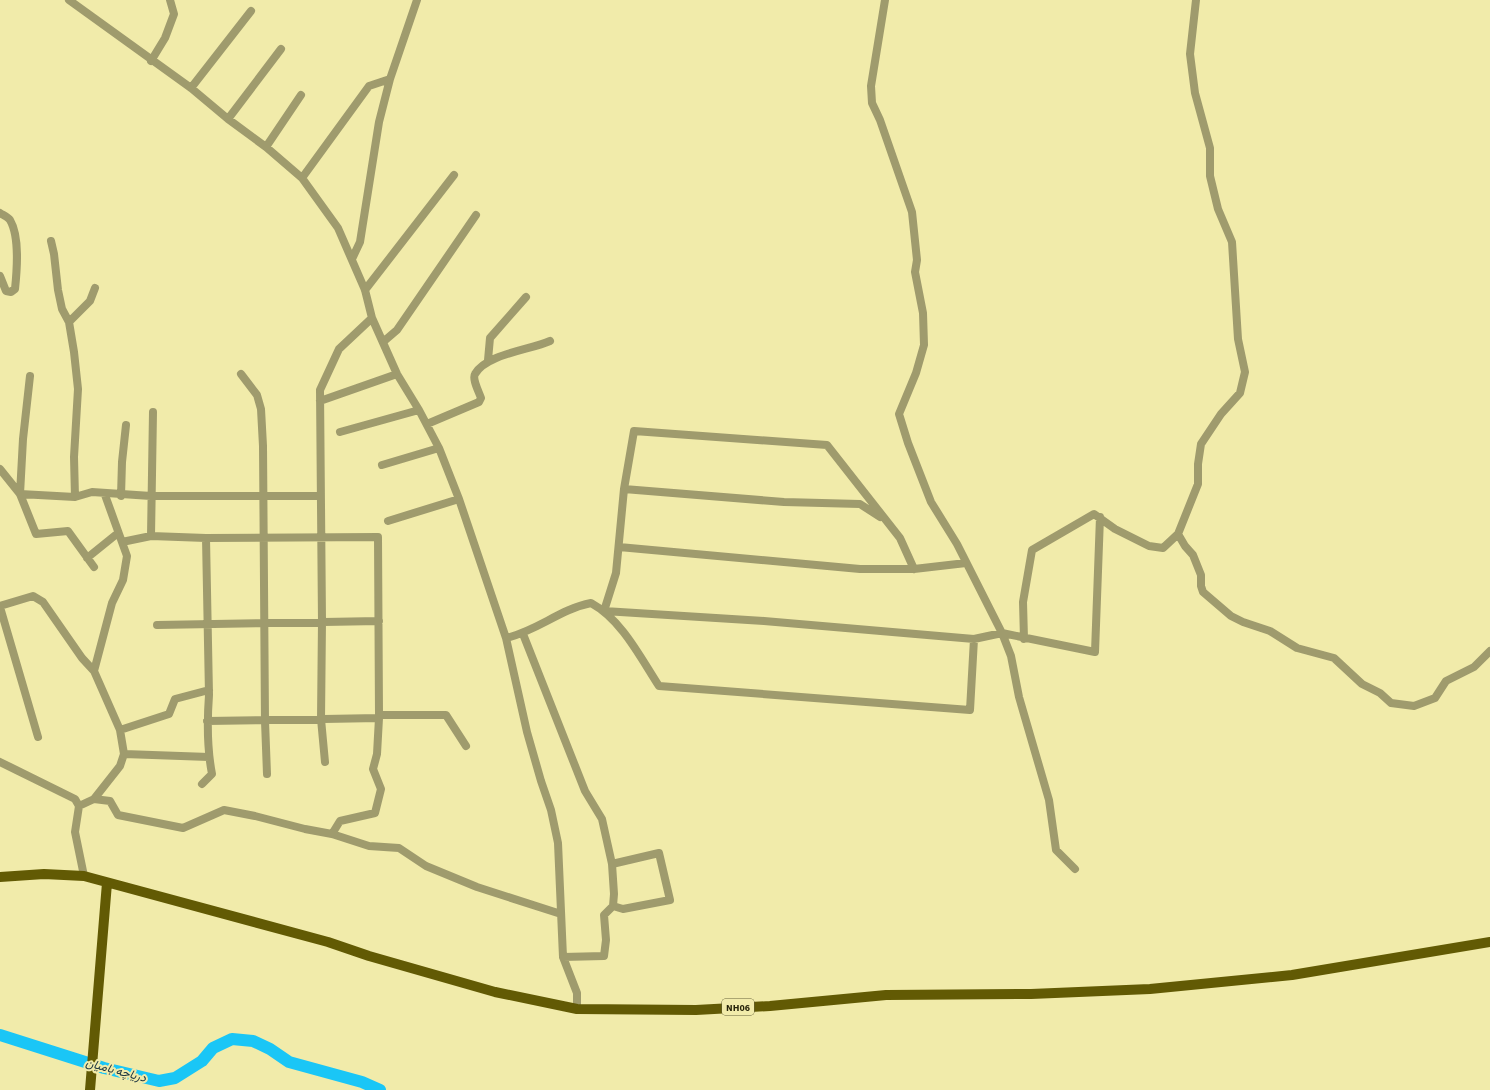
<svg xmlns="http://www.w3.org/2000/svg" width="1490" height="1090" font-family="'Source Sans 3',Vazirmatn,sans-serif">
	<style>
		.lines { fill: none; stroke-linecap: round; stroke-linejoin: round }
		.river { stroke: #1ac6f6; stroke-width: 12 }
		.minor { stroke: #9f9b6d; stroke-width: 8 }
		.major { stroke: #625a04; stroke-width: 10 }
		.labels { text-anchor: middle; stroke-width: 4; stroke-linejoin: round; paint-order: stroke }
		.shield { fill: #f1ebaa; stroke: #64603a; stroke-width: 1 }
		.shield-label { font-size: 10px; font-weight: bold; fill: #27240a }
		.water-label { font-size: 12px; font-style: italic; fill: #213942; stroke: #f1ebaa }
	</style>
	<rect width="100%" height="100%" fill="#f1ebaa"/>
	<g class="lines">
		<!-- river -->
		<path class="river" d="M0 1035 104 1068 159 1081 175 1078 202 1061 213 1048 232 1039 253 1041 270 1049 289 1062 362 1082 380 1090"/>
		<!-- minor -->
		<path class="minor" d="M69 0 191 88 228 119 266 147 302 178 338 228 365 290 372 318 397 374 419 410 439 448 459 499 506 638 527 732 541 781 551 810 558 843 563 957 577 993V1009
			M885 0 871 86 872 103 880 120 912 212 917 260 915 272 923 313 924 345 916 373 899 414 908 443 931 502 957 544 1002 633 1011 656 1019 697 1049 800 1056 850 1075 869
			M151 61 165 38 174 14 170 0
			M191 88 251 11
			M228 119 281 49
			M266 147 301 95
			M302 178 369 86 390 79
			M0 213C3 215 8 217 10 220 20 237 17 270 15 289L11 292 6 291 0 276
			M51 241 54 254 58 290 62 309 69 322 74 352 78 389 74 457 75 497
			M352 259 360 242 379 122 390 79 417 0
			M365 290 454 175
			M69 322 90 301 95 288
			M383 342 397 330 476 215
			M488 360 490 338 526 297
			M241 374 257 395 261 409 263 446 265 721 267 774
			M320 401 397 374
			M427 424 479 402 481 398C479 392 472 379 475 374 486 354 530 350 550 341
			M340 432 419 410
			M382 465 439 448
			M0 469 20 494 36 534 68 531 94 567
			M624 489 784 502 860 504 880 517
			M20 494 75 497 92 492 151 496H320
			M20 494 23 439 30 376
			M121 496 122 462 126 425
			M388 521 459 499
			M1178 534 1198 484V464L1201 444 1221 414 1240 393 1245 372 1238 339 1232 242 1218 209 1210 176V148L1195 93 1190 54 1196 0
			M151 536 153 412
			M122 542 151 536 206 538 378 537 379 715
			M619 547 860 569H914L966 563
			M87 558 118 533
			M914 569 900 538 827 445 634 431 624 489 616 573 604 611 764 621 974 639 1002 633 1095 652 1100 517
			M0 606 33 596 43 602 82 658 94 671
			M0 607 38 737
			M157 625 379 621
			M523 634 585 791 602 819 612 864 614 894 613 906 604 915 606 940 604 956 563 957
			M506 638C537 631 560 609 591 603 622 620 640 657 659 686L970 710 974 639
			M1024 639 1023 602 1032 550 1094 514 1115 529 1149 546 1163 548 1178 534 1185 546 1193 555 1201 575V586L1203 592 1231 616 1243 622 1270 631 1297 648 1334 658 1362 684 1380 693 1391 703 1414 706 1435 698 1446 681 1474 667 1490 651
			M207 721 379 718V715H446L466 746
			M120 730 169 714 175 699 209 690
			M124 754 209 757
			M0 762 75 799 79 806
			M325 762 321 719 322 621 320 390 339 349 372 318
			M202 784 212 774C207 748 207 722 209 695L206 538
			M94 799 110 801 118 815 183 828 224 810 255 816 305 829 332 834 369 846 399 848 426 866 477 887 561 914
			M332 834 340 821 375 813 381 789 373 769 377 754 379 718
			M612 864 659 853 670 900 623 909 613 906
			M84 876 75 832 79 806 94 799 120 766 124 754 120 730 94 671 112 603 123 580 127 556 105 495"/>
		<!-- major -->
		<path class="major" d="M0 877 44 874 84 876 328 942 369 956 495 992 577 1009 696 1010 770 1006 886 995 1031 994 1150 989 1292 975 1490 942
			M90 1090 107 883"/>
	</g>
	<g class="labels">
		<!-- shield labels -->
		<rect class="shield" x="722" y="999" width="32" height="16" rx="3"/>
		<g class="shield-label">
			<text x="738" y="1011">NH06</text>
		</g>
		<!-- water labels -->
		<g class="water-label">
			<text transform="translate(116 1070) rotate(15)" y="4">دریاچه بامیان</text>
		</g>
	</g>
</svg>
